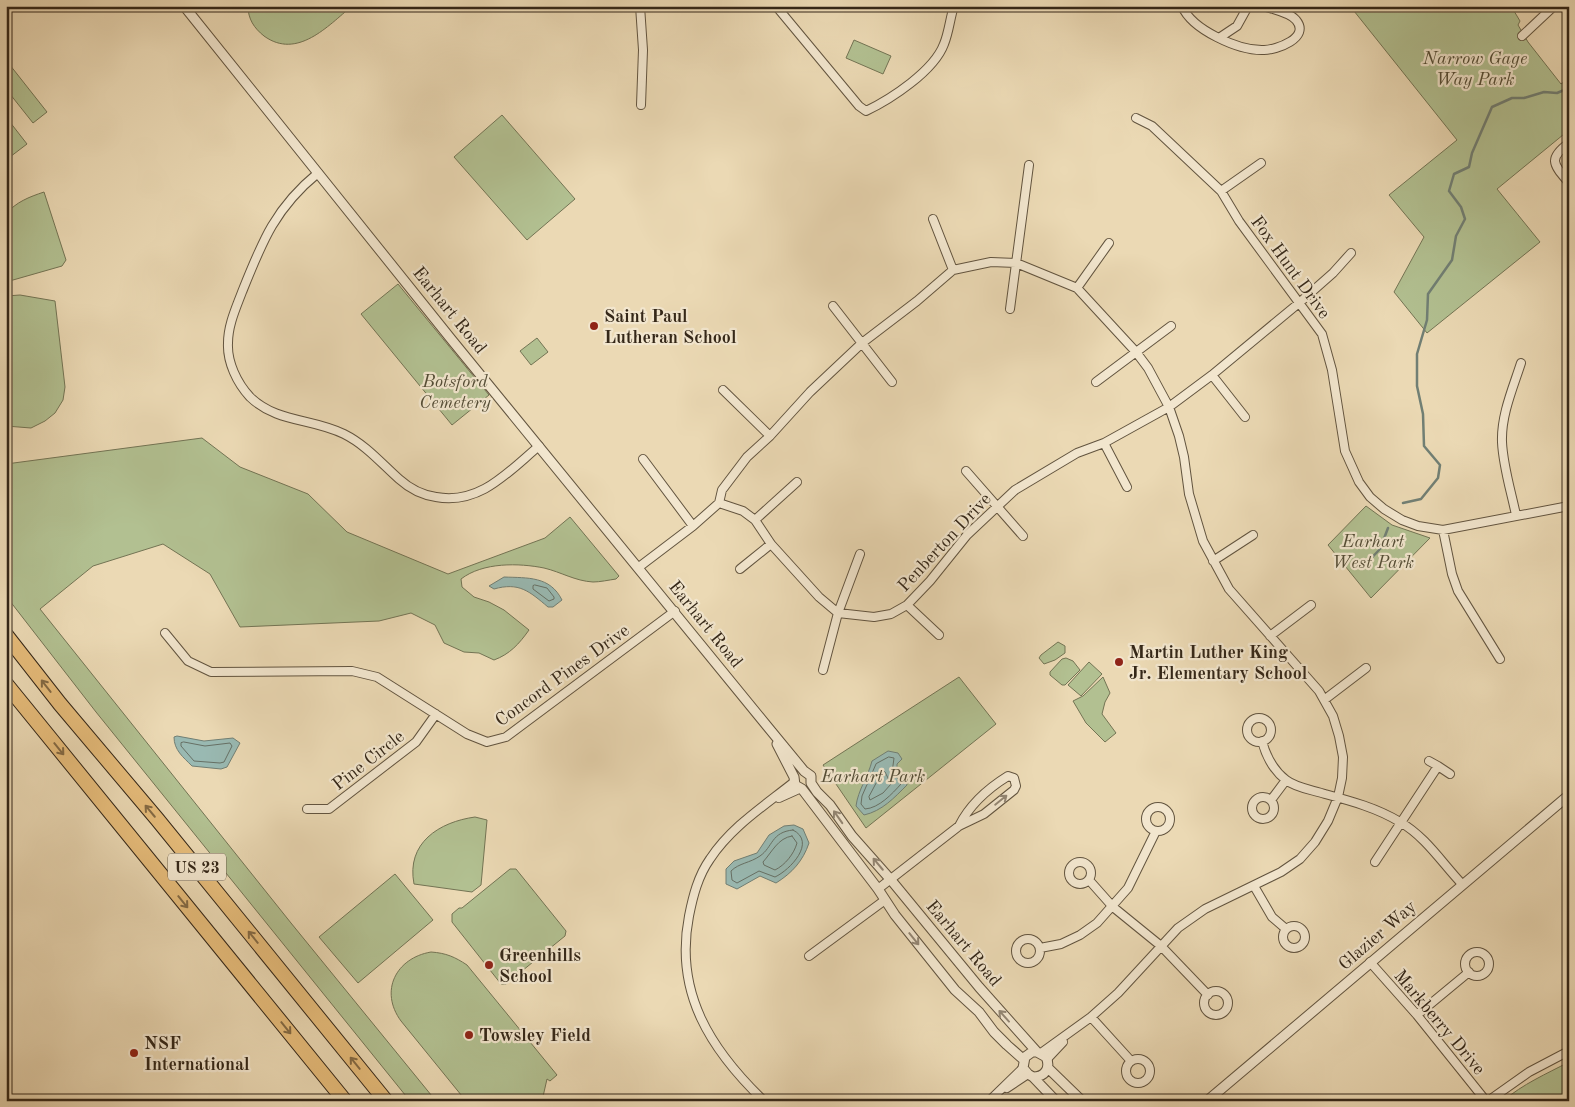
<svg xmlns="http://www.w3.org/2000/svg" width="1575" height="1107" font-family="'Old Standard TT',serif">
	<style>
		.green { fill: #b2c091; stroke: #737454 }
		.water { fill: #99b9b2; stroke: #717f74 }
		.lines { fill: none; stroke-linecap: round; stroke-linejoin: round }
		.shore { stroke: #667065; stroke-width: 1 }
		.stream { stroke: #717f74; stroke-width: 2.5 }
		.minor-casing { stroke: #62543f; stroke-width: 10 }
		.tertiary-casing { stroke: #62543f; stroke-width: 11 }
		.motorway-casing { stroke: #342718; stroke-width: 16 }
		.minor { stroke: #f2e6ce; stroke-width: 8 }
		.tertiary { stroke: #f2e6ce; stroke-width: 9 }
		.motorway { stroke: #e6bc7a; stroke-width: 14 }
		.oneway { stroke: #846a44 }
		.oneway2 { stroke: #938673 }
		.poi-dot { fill: #8f2418; stroke: #f2e6ce; stroke-width: 2 }
		.labels { text-anchor: middle; stroke-width: 4.5; stroke-linejoin: round; paint-order: stroke }
		.shield { fill: #f2e6ce; stroke: #6d604f; stroke-width: 1 }
		.shield-label { font-size: 16px; font-weight: bold; fill: #342718 }
		.park-label { font-size: 18px; font-style: italic; fill: #544d36; stroke: #f2e6ce }
		.street-label { font-size: 18px; fill: #342718; stroke: #f2e6ce }
		.poi-label { font-size: 18px; font-weight: bold; fill: #342718; stroke: #f2e6ce; text-anchor: start }
	</style>
	<rect width="100%" height="100%" fill="#ebd9b4"/>
	<filter id="stains"><feTurbulence type="fractalNoise" baseFrequency=".004" numOctaves="4"/><feColorMatrix values="0 0 0 0 .2 0 0 0 0 .09 0 0 0 0 .02 0 0 0 .5 -.17"/></filter>
	<radialGradient id="worn" r=".72"><stop offset=".6" stop-color="#630" stop-opacity="0"/><stop offset="1" stop-color="#630" stop-opacity=".3"/></radialGradient>
	<!-- green -->
	<path class="green" d="M248 6H352C328 26 297 60 264 36 254 28 248 19 248 6Z
		M1350 6H1511L1520 21 1518 25 1528 42 1561 84 1569 78V130L1497 189 1540 242 1427 333 1394 292 1424 237 1389 195 1457 140Z
		M854 40 891 56 883 74 846 58Z
		M6 60 47 112 33 123 6 89Z
		M502 115 575 199 527 240 454 157Z
		M6 117 27 144 6 160Z
		M44 192 66 260 62 266 6 282V214C16 202 29 197 44 192Z
		M398 284 489 395 452 425 361 314Z
		M20 295 55 301 65 387 63 400 55 413 45 421 31 428 6 426V296Z
		M537 338 548 352 531 365 520 351Z
		M202 438 240 467 308 494 347 532 448 574 545 538 570 517 619 576 616 579C609 580 600 582 593 582 575 581 561 572 544 568 519 563 483 562 461 579L462 587 474 597 489 602 504 610 529 630C519 644 510 654 494 660L479 653 464 652 444 643 435 625 411 613 379 621 240 627 210 574 163 544 93 566 40 609 291 923 436 1101H410L96 712 6 596V464Z
		M1366 506 1392 525 1430 538 1371 598 1328 545Z
		M1058 642 1065 646V653L1055 660 1044 664 1039 658 1041 655Z
		M1066 658 1073 661 1080 670 1065 685H1062L1050 675V672L1062 659Z
		M1089 662 1102 674 1081 696 1068 685Z
		M959 677 996 724 866 828 823 765Z
		M1103 677 1110 693 1105 702 1102 714 1116 733 1105 742 1086 723 1073 701 1083 696Z
		M475 817 487 820 481 885 472 892 414 884C406 843 439 822 475 817Z
		M510 869H516L566 931 565 936 506 984H501L452 922V914L459 908H462Z
		M395 874 433 920 358 983 319 937Z
		M431 952C446 953 455 957 467 965L557 1075 550 1081 547 1079 542 1101H466L401 1021C379 991 396 958 431 952Z
		M1569 1062V1101H1503C1523 1084 1546 1074 1569 1062Z"/>
	<!-- water -->
	<path class="water" d="M504 577C528 578 550 576 562 600L553 607H548C529 591 519 582 494 589L489 586Z
		M177 736 204 741 233 738 240 743 227 767 221 769 192 766C183 757 174 750 174 737Z
		M888 751 898 753 902 759 897 764V771L906 779 907 785C894 798 882 811 864 815L856 806C858 790 868 777 872 761Z
		M794 825 803 829 809 843C803 861 792 873 776 883L760 876 737 889 726 884V869L734 861 757 853 769 835 784 826Z"/>
	<g class="lines">
		<!-- shore -->
		<path class="shore" d="M535 585 547 588 554 597V599L549 601 533 589V586Z
			M184 742 205 746 230 743 232 746 224 762 220 763 194 761 181 746V743Z
			M889 757 894 758 892 773 900 781 901 784C892 794 879 808 865 809L861 804 862 796 876 764Z
			M883 771 885 772 891 784 883 793 870 800 869 797Z
			M793 830C817 842 790 870 775 877L759 871 737 883 732 880 731 871C739 863 750 863 760 856 773 847 771 832 793 830Z
			M792 836 797 843C794 854 785 865 775 870L764 865 763 862C772 852 778 838 792 836Z"/>
		<!-- stream -->
		<path class="stream" d="M1403 503 1421 499 1438 478 1440 465 1424 446 1423 414 1417 386V354L1427 320 1428 294 1452 260 1456 236 1465 219 1461 207 1449 191 1454 174 1469 167 1472 153 1492 107 1512 98H1524L1544 92 1557 93 1569 88
			M1362 568 1380 549 1388 528"/>
		<defs>
			<path id="minor" d="M640 6 643 50 641 105
				M776 6 859 106 866 111C891 99 934 71 944 44 949 32 950 18 954 6
				M1182 6C1192 30 1239 51 1264 50 1276 50 1311 38 1296 20 1289 12 1274 10 1264 6
				M1522 36 1554 6
				M1219 38 1237 26 1247 8 1251 6
				M1136 118 1152 126 1221 191 1239 221 1322 334 1332 370 1345 451 1359 482 1370 497 1384 509 1402 520 1418 526 1443 530 1569 506
				M1569 143C1547 159 1554 165 1569 183
				M318 173C275 208 262 242 242 292 236 308 228 325 228 343 227 362 237 383 250 397 277 423 312 418 344 434 366 445 381 463 399 479 409 488 422 495 436 497 480 505 508 472 539 446
				M1221 191 1261 163
				M933 219 953 270
				M1077 288 1109 243
				M833 306 892 382
				M1010 309 1029 165
				M1212 375 1245 417
				M1096 382 1171 326
				M723 390 770 436
				M1104 443 1127 487
				M643 459 693 526
				M966 471 1023 536
				M719 503 743 511 755 520 771 544 819 597 838 613 874 617 891 614 907 605 930 581 967 535 1015 490 1077 453 1104 443 1169 407 1212 375 1299 303 1333 273 1351 253
				M1516 515C1511 491 1503 466 1502 442 1501 415 1513 388 1521 363
				M755 520 797 482
				M1443 530 1452 574 1458 591 1500 659
				M1213 561 1253 535
				M639 567 693 526 719 503 722 490 747 457 770 436 810 392 862 343 917 301 953 270 991 262 1016 263 1077 288 1136 352 1148 368 1169 407 1179 436 1184 457 1189 494 1203 541 1229 589 1319 691 1333 716 1339 736 1343 757 1342 778 1338 797 1328 821 1315 842 1300 859 1281 872 1205 909 1178 928 1118 993 1091 1017 1041 1053
				M740 569 771 544
				M907 605 939 635
				M165 633 188 661 211 672 352 671 377 677 467 734 487 742 506 737 675 611
				M1270 636 1311 605
				M823 670 838 613 860 554
				M1324 700 1366 668
				M1247 730a12 12 0 1 1 24 0a12 12 0 1 1-24 0Z
				M1262 741C1266 756 1273 770 1286 780 1296 788 1313 790 1325 794 1351 801 1377 808 1400 822 1426 837 1442 863 1462 884
				M1429 761 1438 766
				M1252 808a11 11 0 1 1 22 0a11 11 0 1 1-22 0Z
				M779 798 799 789
				M1271 800 1286 780
				M1146 819a12 12 0 1 1 24 0a12 12 0 1 1-24 0Z
				M307 809H329L416 742 436 714
				M1069 873a11 11 0 1 1 22 0a11 11 0 1 1-22 0Z
				M1375 862 1438 766 1450 774
				M1089 880 1113 907 1161 946 1208 995
				M1254 886 1272 917 1286 929
				M878 889 959 826 984 814 1014 790 1016 786 1014 778 1008 776C987 789 970 804 959 826
				M1283 937a11 11 0 1 1 22 0a11 11 0 1 1-22 0Z
				M1016 951a12 12 0 1 1 24 0a12 12 0 1 1-24 0Z
				M1040 948 1061 944 1080 935 1097 923 1128 888 1156 831
				M1465 964a12 12 0 1 1 24 0a12 12 0 1 1-24 0Z
				M809 956 885 900
				M1370 962 1417 1015 1486 1101
				M1204 1003a12 12 0 1 1 24 0a12 12 0 1 1-24 0Z
				M1417 1015 1469 972
				M1091 1017 1131 1061
				M1047 1059 1063 1042
				M1126 1071a12 12 0 1 1 24 0a12 12 0 1 1-24 0Z
				M1007 1088 1028 1074
				M764 1101C711 1050 674 993 689 916 693 896 698 876 710 859 731 827 764 806 794 782
				M989 1101 1023 1068
				M1488 1101 1529 1072 1569 1051"/>
			<path id="tertiary" d="M184 6 451 339 767 726 804 771 811 776V783L817 792 830 805 852 836 891 880 979 987 1037 1052 1046 1057C1051 1068 1045 1077 1033 1077
				M777 744 794 777 795 785 802 789 878 889 895 915 955 990 979 1012 994 1032 1007 1045 1024 1060
				M1037 1052H1032L1025 1057 1023 1068 1028 1074 1033 1077 1056 1101
				M1048 1068 1082 1101
				M1207 1101 1569 795"/>
			<path id="motorway" d="M6 635 60 704 157 819 386 1101
				M6 684 345 1101"/>
		</defs>
		<!-- minor casing -->
		<use href="#minor" class="minor-casing"/>
		<!-- tertiary casing -->
		<use href="#tertiary" class="tertiary-casing"/>
		<!-- motorway casing -->
		<use href="#motorway" class="motorway-casing"/>
		<!-- minor -->
		<use href="#minor" class="minor"/>
		<!-- tertiary -->
		<use href="#tertiary" class="tertiary"/>
		<!-- motorway -->
		<use href="#motorway" class="motorway"/>
	</g>
	<!-- one-way arrows -->
	<defs><path id="oneway-shaft" d="M-6 0H5M1.5-3L5.5 0L1.5 3" fill="none" stroke-width="1.6" stroke-linecap="round" stroke-linejoin="round" transform="scale(1.25)"/></defs>
	<g class="oneway">
		<use href="#oneway-shaft" transform="translate(46 686) rotate(-128)"/>
		<use href="#oneway-shaft" transform="translate(59 749) rotate(51)"/>
		<use href="#oneway-shaft" transform="translate(150 811) rotate(-130)"/>
		<use href="#oneway-shaft" transform="translate(183 902) rotate(51)"/>
		<use href="#oneway-shaft" transform="translate(253 937) rotate(-129)"/>
		<use href="#oneway-shaft" transform="translate(286 1028) rotate(51)"/>
		<use href="#oneway-shaft" transform="translate(355 1063) rotate(-129)"/>
	</g>
	<g class="oneway2">
		<use href="#oneway-shaft" transform="translate(1001 800) rotate(-39)"/>
		<use href="#oneway-shaft" transform="translate(838 817) rotate(-125)"/>
		<use href="#oneway-shaft" transform="translate(878 864) rotate(-130)"/>
		<use href="#oneway-shaft" transform="translate(914 939) rotate(51)"/>
		<use href="#oneway-shaft" transform="translate(1004 1016) rotate(-132)"/>
	</g>
	<!-- markers -->
	<g class="poi-dot">
		<circle cx="594" cy="326" r="5"/>
		<circle cx="1119" cy="662" r="5"/>
		<circle cx="489" cy="965" r="5"/>
		<circle cx="469" cy="1035" r="5"/>
		<circle cx="134" cy="1053" r="5"/>
	</g>
	<g class="labels">
		<!-- shield labels -->
		<rect class="shield" x="168" y="853.5" width="58" height="27" rx="4"/>
		<g class="shield-label">
			<text x="197" y="873">US 23</text>
		</g>
		<!-- park labels -->
		<g class="park-label">
			<text x="1475" y="64">Narrow Gage<tspan x="1475" dy="21">Way Park</tspan></text>
			<text x="455" y="387">Botsford<tspan x="455" dy="21">Cemetery</tspan></text>
			<text x="1373" y="547">Earhart<tspan x="1373" dy="21">West Park</tspan></text>
			<text x="873" y="782">Earhart Park</text>
		</g>
		<!-- street labels -->
		<g class="street-label">
			<text transform="translate(1291 267) rotate(54)" y="6">Fox Hunt Drive</text>
			<text transform="translate(450 310) rotate(51)" y="6">Earhart Road</text>
			<text transform="translate(944 542) rotate(-47)" y="6">Penberton Drive</text>
			<text transform="translate(706 624) rotate(51)" y="6">Earhart Road</text>
			<text transform="translate(562 675) rotate(-36)" y="6">Concord Pines Drive</text>
			<text transform="translate(368 760) rotate(-38)" y="6">Pine Circle</text>
			<text transform="translate(1377 935) rotate(-41)" y="6">Glazier Way</text>
			<text transform="translate(964 943) rotate(50)" y="6">Earhart Road</text>
			<text transform="translate(1440 1022) rotate(50)" y="6">Markberry Drive</text>
		</g>
		<!-- poi labels -->
		<g class="poi-label">
			<text x="604" y="322">Saint Paul<tspan x="604" dy="21">Lutheran School</tspan></text>
			<text x="1129" y="658">Martin Luther King<tspan x="1129" dy="21">Jr. Elementary School</tspan></text>
			<text x="499" y="961">Greenhills<tspan x="499" dy="21">School</tspan></text>
			<text x="479" y="1041">Towsley Field</text>
			<text x="144" y="1049">NSF<tspan x="144" dy="21">International</tspan></text>
		</g>
	</g>
	<!-- margin -->
	<rect width="1575" height="1107" fill="none" stroke="#ebd9b4" stroke-width="25"/>
	<rect x="8" y="8" width="1560" height="1092" fill="none" stroke="#342718" stroke-width="2.5"/>
	<rect x="12" y="12" width="1550" height="1082" fill="none" stroke="#342718"/>
	<rect width="100%" height="100%" filter="url(#stains)"/>
	<rect width="100%" height="100%" fill="url(#worn)"/>
</svg>
